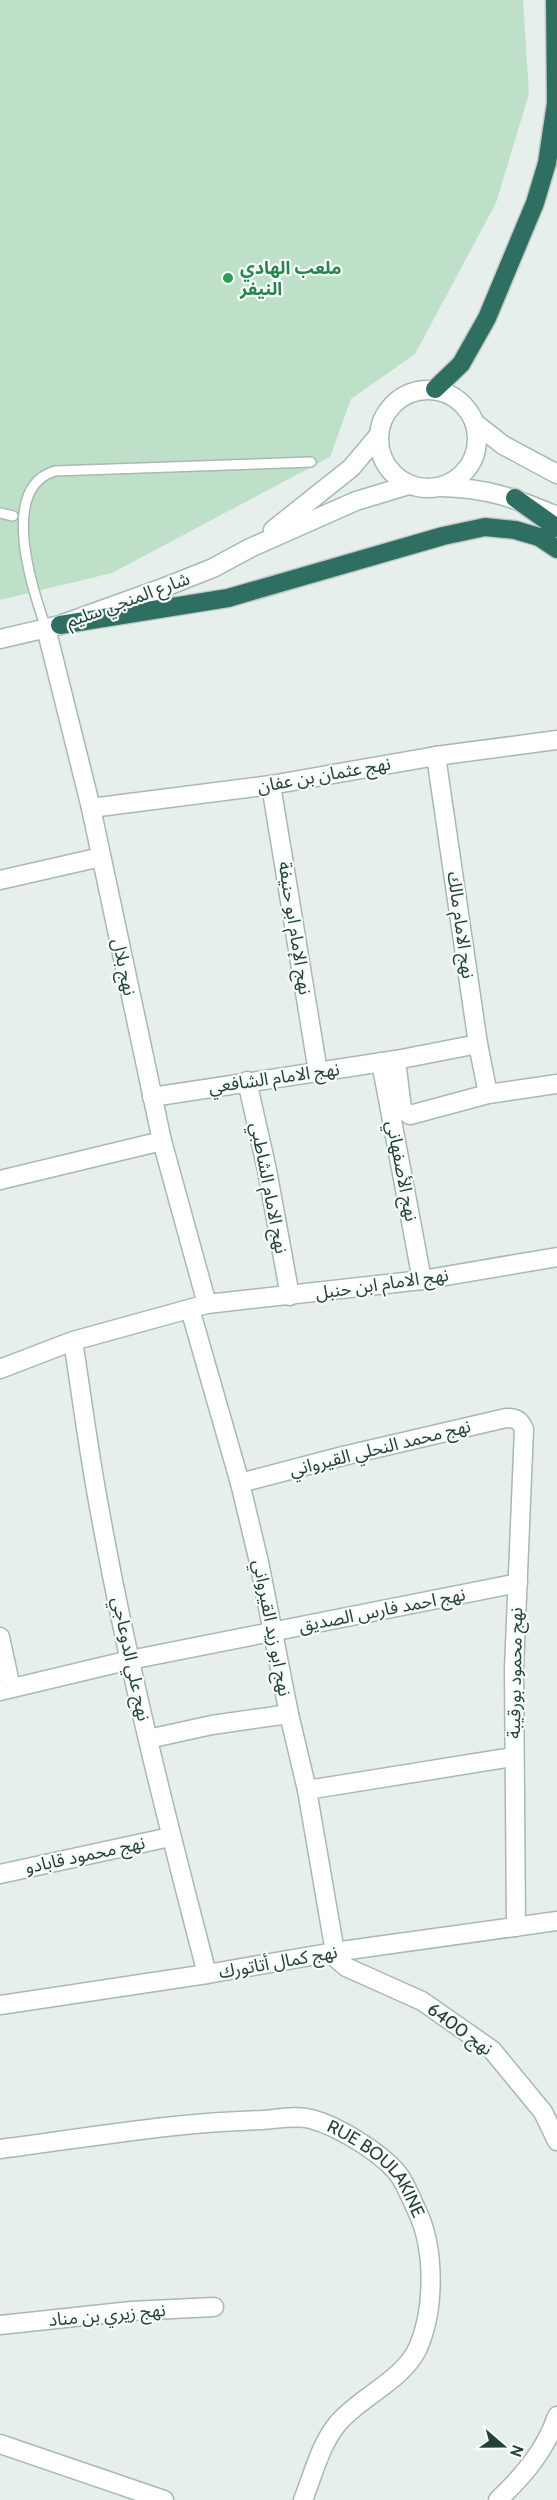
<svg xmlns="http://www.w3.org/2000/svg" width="557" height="2500" font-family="Cabin,'Noto Sans Arabic',sans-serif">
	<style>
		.green { fill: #bfe0c8 }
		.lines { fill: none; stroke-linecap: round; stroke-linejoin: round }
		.lane-casing { stroke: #a8b8b2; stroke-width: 12 }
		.street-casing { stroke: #a8b8b2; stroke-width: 21 }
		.secondary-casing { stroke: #a4bbb3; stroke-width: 21 }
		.highway-casing { stroke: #c2cac8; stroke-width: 21 }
		.lane { stroke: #fff; stroke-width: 9 }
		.street { stroke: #fff; stroke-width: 18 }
		.secondary { stroke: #fff; stroke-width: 18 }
		.highway { stroke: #2f6f62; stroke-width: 18 }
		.leisure-dot { fill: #2e9e5b; stroke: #f7fbf9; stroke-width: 2 }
		.labels { text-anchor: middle; stroke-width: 4.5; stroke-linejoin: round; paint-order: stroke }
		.leisure-label { font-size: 18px; font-weight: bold; fill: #27864d; stroke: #f7fbf9; text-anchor: start }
		.street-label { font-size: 18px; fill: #24423a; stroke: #f7fbf9 }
	</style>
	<rect width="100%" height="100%" fill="#e6efeb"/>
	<!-- green -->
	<path class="green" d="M0 0H523L529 94 496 203 415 354 351 399 330 457 112 573 0 600Z"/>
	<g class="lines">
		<defs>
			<path id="lane" d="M0 513 13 516
				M46 628C30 583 0 487 55 471L311 462"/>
			<g id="street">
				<path d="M46 628 91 808 162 1141 207 1304"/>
				<path d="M436 756 478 1044 488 1094"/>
				<path d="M271 785 318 1072"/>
				<path d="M91 808 271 785 436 756 557 740"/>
				<path d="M0 880 101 857"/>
				<path d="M396 1060 402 1109 410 1115 488 1094 557 1084"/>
				<path d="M381 1062 422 1280"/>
				<path d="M247 1081 267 1170 290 1296"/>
				<path d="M152 1097 396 1060 478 1044"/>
				<path d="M0 1180 162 1141"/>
				<path d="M190 1309 240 1483 259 1562 289 1714 307 1790 336 1958 346 1967 422 2001 492 2050 543 2112 557 2141"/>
				<path d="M73 1341C82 1398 89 1455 100 1512 128 1668 167 1821 207 1974"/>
				<path d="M0 1369 73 1341 207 1304 422 1280 557 1257"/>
				<path d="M240 1483 343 1456 506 1418C516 1418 520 1420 524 1429L514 1669 516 1927"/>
				<path d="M0 1637 11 1688"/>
				<path d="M0 1691 130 1660 518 1583"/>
				<path d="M148 1739 212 1725 289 1714"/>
				<path d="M307 1790 513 1757"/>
				<path d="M0 1874 170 1837"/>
				<path d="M0 2005 207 1974 334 1952 557 1921"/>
				<path id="s1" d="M0 2149C87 2138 174 2122 262 2120 277 2119 297 2115 311 2119 338 2126 386 2155 401 2178 407 2188 412 2200 417 2211 435 2248 435 2309 418 2348 402 2381 363 2395 339 2422 321 2442 313 2475 303 2500"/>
				<path d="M0 2325 131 2311 214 2307"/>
				<path d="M0 2444 164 2500"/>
				<path d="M498 2500C523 2476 546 2450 557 2416"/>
			</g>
			<path id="secondary" d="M379 439a49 49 0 1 1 98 0a49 49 0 1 1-98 0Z
				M475 423 503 445 557 474
				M441 487C488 488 514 498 557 516
				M273 530 351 468 378 436
				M0 639 60 625 160 589 213 568 250 548 356 501 409 485"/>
			<path id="highway" d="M435 389 461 364 487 318 535 203 547 163 556 103 555 0
				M515 498 557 528
				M60 625 228 598 443 536 485 527 515 530 539 537 557 549"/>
		</defs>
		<!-- lane casing -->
		<use href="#lane" class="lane-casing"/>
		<!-- street casing -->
		<use href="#street" class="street-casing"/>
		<!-- secondary casing -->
		<use href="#secondary" class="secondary-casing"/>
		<!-- highway casing -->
		<use href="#highway" class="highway-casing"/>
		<!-- lane -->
		<use href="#lane" class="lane"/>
		<!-- street -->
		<use href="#street" class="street"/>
		<!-- secondary -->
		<use href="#secondary" class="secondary"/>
		<!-- highway -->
		<use href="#highway" class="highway"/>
	</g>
	<!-- markers -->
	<circle class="leisure-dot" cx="228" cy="278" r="6"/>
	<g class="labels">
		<!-- leisure labels -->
		<g class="leisure-label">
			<text x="240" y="274">ملعب الهادي<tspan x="240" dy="21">النيفر</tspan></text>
		</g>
		<!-- street labels -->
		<g class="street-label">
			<text transform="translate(128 600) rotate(-20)" y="6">شارع المنجي سليم</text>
			<text transform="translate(324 775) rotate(-10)" y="6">نهج عثمان بن عفان</text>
			<text transform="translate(461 925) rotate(82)" y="6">نهج الامام مالك</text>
			<text transform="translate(295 928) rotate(81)" y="6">نهج الإمام ابو حنيفة</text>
			<text transform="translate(124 967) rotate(78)" y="6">نهج بلال</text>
			<text transform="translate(274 1078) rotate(-8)" y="6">نهج الامام الشافعي</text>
			<text transform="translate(402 1171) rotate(79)" y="6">نهج الأصفهاني</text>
			<text transform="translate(269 1188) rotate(79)" y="6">نهج الامام الشاطبي</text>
			<text transform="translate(382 1284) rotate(-8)" y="6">نهج الامام ابن حنبل</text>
			<text transform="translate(380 1448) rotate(-14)" y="6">نهج محمد النحلي القيرواني</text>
			<text transform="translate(382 1610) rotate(-11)" y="6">نهج احمد فارس الصديق</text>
			<text transform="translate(272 1628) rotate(79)" y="6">نهج ابو زيد القيرواني</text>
			<text transform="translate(131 1659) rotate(78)" y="6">نهج علي الدوعاجي</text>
			<text transform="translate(515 1673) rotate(-89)" y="6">نهج محمود بورقيبة</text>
			<text transform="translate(85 1855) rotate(-12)" y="6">نهج محمود قابادو</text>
			<text transform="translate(278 1962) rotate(-10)" y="6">نهج كمال أتاتورك</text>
			<text transform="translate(460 2029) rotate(36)" y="6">نهج 6400</text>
			<text dy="6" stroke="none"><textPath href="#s1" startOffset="398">RUE BOULAKINE</textPath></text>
			<text transform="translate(107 2315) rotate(-5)" y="6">نهج زيري بن مناد</text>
		</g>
	</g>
	<!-- north arrow -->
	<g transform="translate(503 2446) rotate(110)" stroke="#f7fbf9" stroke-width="4.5" paint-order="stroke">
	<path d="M0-4.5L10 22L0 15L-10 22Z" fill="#24423a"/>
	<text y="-9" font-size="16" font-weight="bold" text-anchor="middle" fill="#24423a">N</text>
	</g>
</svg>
